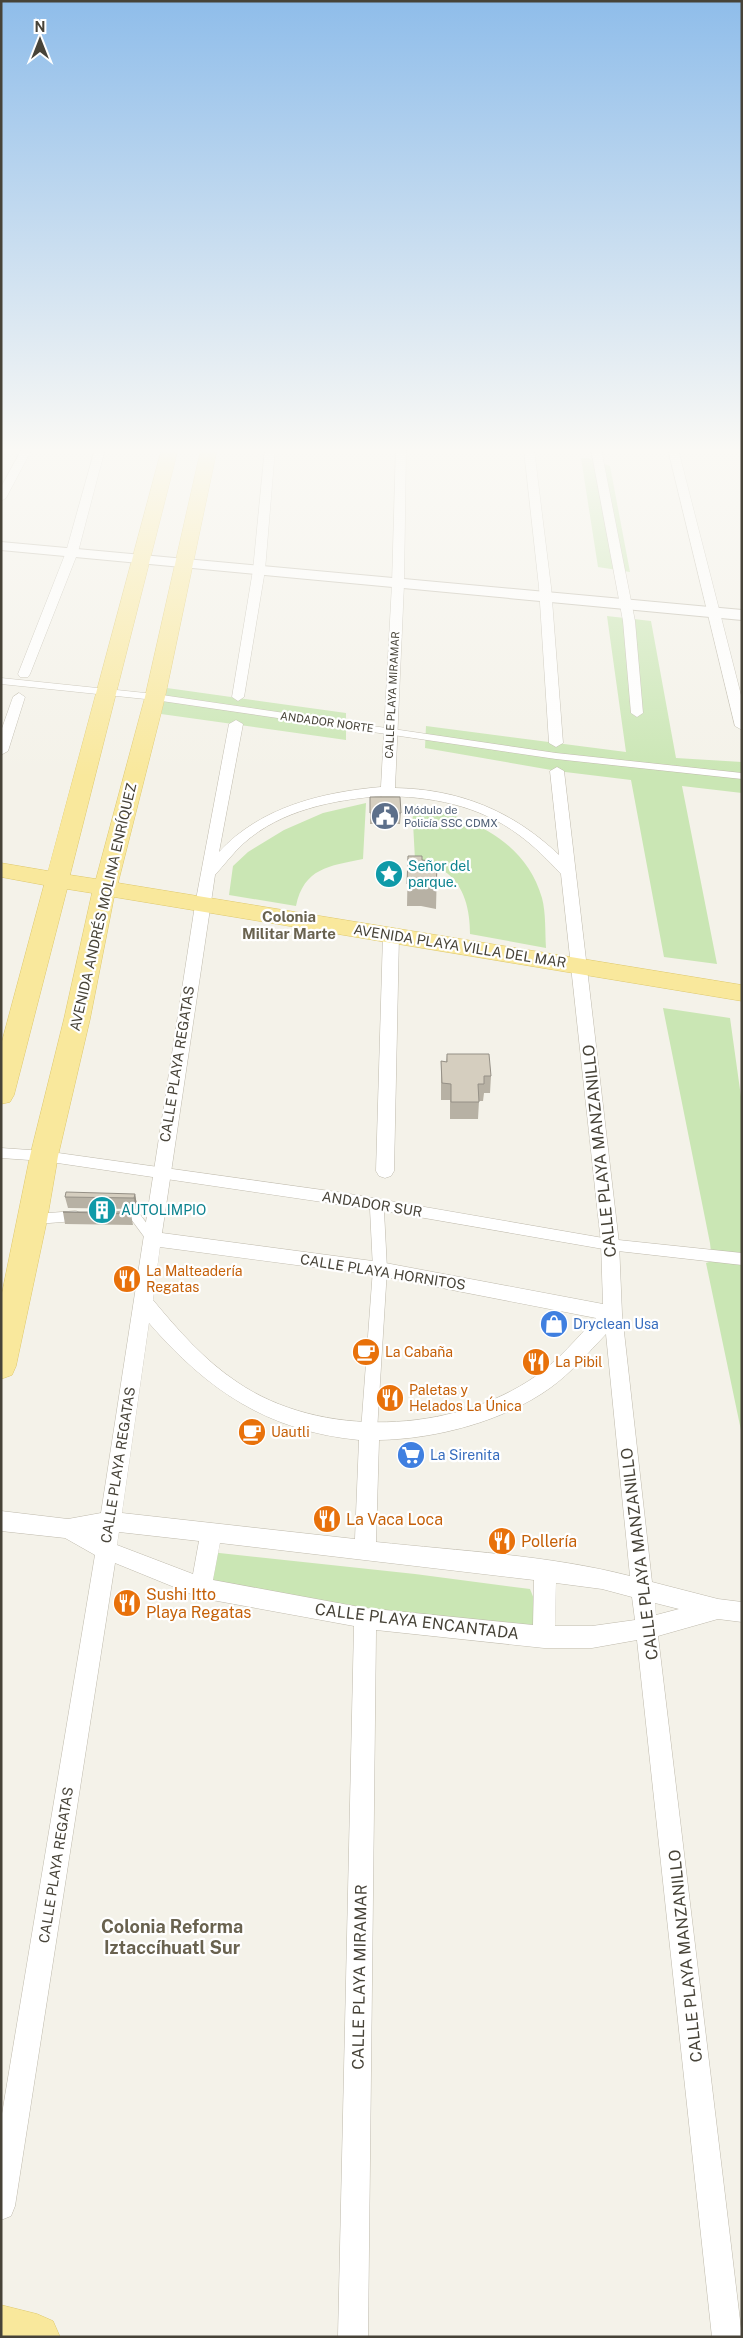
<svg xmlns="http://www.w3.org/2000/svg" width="743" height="2338" font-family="'Public Sans',sans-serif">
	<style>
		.green { fill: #cae6b4 }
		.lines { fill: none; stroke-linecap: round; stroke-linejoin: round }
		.service-casing { stroke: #bfbaac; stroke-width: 11 }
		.pedestrian-casing { stroke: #bfbaac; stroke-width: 1 }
		.minor-casing { stroke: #bfbaac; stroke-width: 1 }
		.tertiary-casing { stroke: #bfbaac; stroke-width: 2 }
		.primary-casing { stroke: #dec86c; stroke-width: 1 }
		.service { stroke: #fff; stroke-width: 10 }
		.pedestrian { fill: #fff; fill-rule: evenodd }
		.minor { fill: #fff; fill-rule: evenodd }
		.tertiary { fill: #fff; fill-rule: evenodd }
		.primary { fill: #f9e89c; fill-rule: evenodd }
		.wall { fill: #b7b1a4 }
		.shaded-wall { fill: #959086 }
		.building { fill: #d5cebf; stroke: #959086 }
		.labels { text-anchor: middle; stroke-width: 4.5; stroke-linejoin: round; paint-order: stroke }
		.far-street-label { font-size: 11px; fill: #474338; stroke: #fff }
		.far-service-label { font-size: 11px; fill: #4e5e75; stroke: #fff; text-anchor: start }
		.culture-label { font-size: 14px; fill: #0d838f; stroke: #fff; text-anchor: start }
		.street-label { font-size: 14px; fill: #474338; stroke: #fff }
		.food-label { font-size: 14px; fill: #c56008; stroke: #fff; text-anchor: start }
		.shop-label { font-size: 14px; fill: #366cbe; stroke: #fff; text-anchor: start }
		.neighbourhood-label { font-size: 15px; font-weight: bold; fill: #69624f; stroke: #fff }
		.near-street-label { font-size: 16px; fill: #474338; stroke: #fff }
		.near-food-label { font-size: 16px; fill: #c56008; stroke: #fff; text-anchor: start }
		.near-neighbourhood-label { font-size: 18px; font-weight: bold; fill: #69624f; stroke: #fff }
	</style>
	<rect width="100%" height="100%" fill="#f4f2e9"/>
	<!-- green -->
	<path class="green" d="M581 458H588L610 466 630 572 598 567Z
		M607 616 651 621 676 758 742 762V793L682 786 717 964 664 957 631 780 557 771 425 748 426 726 626 752Z
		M167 688 346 713V740L161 714Z
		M366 803 363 859C329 866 304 868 296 906L229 895 233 866 248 852 284 830 323 813Z
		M412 804C467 816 525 838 542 898 546 913 545 932 546 948L470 934C470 911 465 885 444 871 436 866 424 864 415 860Z
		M663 1008 730 1018 742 1104V1435L706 1263 712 1261 710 1243Z
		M201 1551 415 1574 530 1589 538 1609 533 1626 381 1614 196 1580 195 1563Z"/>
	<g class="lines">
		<defs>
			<path id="service" d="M121 1216H135L152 1239
				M36 1219 75 1216"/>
			<path id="pedestrian" d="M1 678 155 694 556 753 742 773V779L556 759 155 700 1 684Z
				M1 1148 44 1151 344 1193 609 1239 742 1253V1265L609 1250 384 1211 387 1269 377 1431 375 1436 369 1438 363 1436 361 1431 373 1269 370 1209 44 1161 1 1158Z"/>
			<path id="minor" d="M22 449H32L6 498 1 501V487Z
				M95 449H105L78 552 30 674 28 677H20L18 674 66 552Z
				M265 449H275L265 570 244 697 238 701 232 697 253 570Z
				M396 449H406L404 584 395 788C459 789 513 811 559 855L550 771 557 767 564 771 619 1243 622 1314 652 1582 718 1599 742 1602V1622L718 1619 658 1636 742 2337H712L637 1640 592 1648H544L376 1630 368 2337H338L354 1626 201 1598 115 1563 15 2206 11 2216 1 2220V2120L95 1555 65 1538 1 1531V1511L68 1519 101 1513 195 905 229 724 236 720 243 724 219 852C260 807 323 792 381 787L392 584ZM381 796C430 796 479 805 519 835 534 846 548 860 561 874L601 1243 603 1304 380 1262 162 1233 215 875C224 865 233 853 244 843 281 810 333 800 381 796ZM160 1247 380 1276 596 1318C577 1338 559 1360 536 1376 453 1434 320 1439 237 1382 204 1360 178 1330 153 1300ZM149 1323C208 1391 268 1431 359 1440L355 1539 122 1513ZM606 1334 630 1576C549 1555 459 1551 376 1542L379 1440C436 1439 504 1421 550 1388 571 1373 588 1353 606 1334ZM119 1532 199 1541 193 1574 117 1545ZM220 1543 534 1580 533 1625 365 1608 213 1580ZM556 1583 602 1589 632 1597 635 1620 592 1626H555ZM655 1603 679 1609 656 1615Z
				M524 449H534L551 587 563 743 556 747 549 743 539 587Z
				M591 449H601L635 621 643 713 637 717 631 713 623 621Z
				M668 449H678L742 699V730L735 726Z
				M19 693 25 697 8 751 1 755V731L13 697Z
				M391 930 396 931 399 935 394 1171 391 1176 385 1178 379 1176 376 1171 383 935 386 931Z"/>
			<path id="tertiary" d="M1 542 742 610V620L1 550Z"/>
			<path id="primary" d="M162 449H178L70 875 96 879 145 697 201 449H217L165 697 118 883 742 985V1001L114 897 90 1019 58 1156 47 1220 16 1366 12 1375 1 1379V1298L30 1156 64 1019 92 893 67 889 14 1095 10 1102 1 1104V1045L44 885 1 877V863L48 871Z
				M1 2305 37 2314 53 2321 60 2337H1Z"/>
		</defs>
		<!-- service casing -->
		<use href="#service" class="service-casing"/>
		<!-- pedestrian casing -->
		<use href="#pedestrian" class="pedestrian-casing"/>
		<!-- minor casing -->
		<use href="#minor" class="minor-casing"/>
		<!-- tertiary casing -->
		<use href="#tertiary" class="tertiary-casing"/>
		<!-- primary casing -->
		<use href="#primary" class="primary-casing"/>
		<!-- service -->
		<use href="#service" class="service"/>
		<!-- pedestrian -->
		<use href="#pedestrian" class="pedestrian"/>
		<!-- minor -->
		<use href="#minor" class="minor"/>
		<!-- tertiary -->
		<use href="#tertiary" class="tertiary"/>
		<!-- primary -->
		<use href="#primary" class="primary"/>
	</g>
	<!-- wall -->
	<path class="wall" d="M370 813H401L400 824H370Z
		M408 856 422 860 431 868H437L436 909 421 906H407Z
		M447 1054 491 1076 490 1093H484L483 1101H479L478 1119H450V1100H441V1061L446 1062Z
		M135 1194 137 1205 136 1209 68 1208 65 1197Z
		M63 1212 131 1214 133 1225 65 1224Z"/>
	<!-- shaded-wall -->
	<path class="shaded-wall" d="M135 1194 137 1205 136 1209 134 1198Z"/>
	<!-- building -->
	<path class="building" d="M370 797H400L401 813H370Z
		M408 856H422V860L431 861V868H437L436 887 422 884H407Z
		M447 1054H489L491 1076H484V1084H478L479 1102H451V1084L442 1083 441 1061 447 1062Z
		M66 1192 135 1194 134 1198 65 1197Z
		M63 1212H129L131 1214Z"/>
	<!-- sky -->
	<linearGradient id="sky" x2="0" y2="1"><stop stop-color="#8fbdea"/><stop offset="0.58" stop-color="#faf9f5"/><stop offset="1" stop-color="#faf9f5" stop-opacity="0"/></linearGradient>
	<rect width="743" height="776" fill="url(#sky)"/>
	<!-- icons -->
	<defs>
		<symbol id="civic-disc" viewBox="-11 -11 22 22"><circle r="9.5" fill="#5c6f8a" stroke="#fff"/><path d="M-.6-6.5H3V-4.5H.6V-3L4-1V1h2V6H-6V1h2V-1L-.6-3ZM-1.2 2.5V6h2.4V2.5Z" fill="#fff"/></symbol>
		<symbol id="sight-disc" viewBox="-11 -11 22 22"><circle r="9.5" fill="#0f9aa8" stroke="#fff"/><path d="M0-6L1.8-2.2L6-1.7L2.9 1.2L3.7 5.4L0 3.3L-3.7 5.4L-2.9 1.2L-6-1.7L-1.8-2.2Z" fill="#fff"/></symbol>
		<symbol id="building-disc" viewBox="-11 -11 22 22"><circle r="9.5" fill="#0f9aa8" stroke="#fff"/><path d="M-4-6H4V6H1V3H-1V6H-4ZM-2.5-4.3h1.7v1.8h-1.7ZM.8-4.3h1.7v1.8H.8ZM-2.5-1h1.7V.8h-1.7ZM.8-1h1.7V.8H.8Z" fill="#fff"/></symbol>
		<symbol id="restaurant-disc" viewBox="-11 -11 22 22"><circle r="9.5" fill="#e8710a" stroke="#fff"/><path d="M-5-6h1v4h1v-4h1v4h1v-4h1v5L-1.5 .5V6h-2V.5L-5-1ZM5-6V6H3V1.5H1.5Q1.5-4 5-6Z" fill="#fff"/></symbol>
		<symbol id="shop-disc" viewBox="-11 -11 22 22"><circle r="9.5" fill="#3f7fe0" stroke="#fff"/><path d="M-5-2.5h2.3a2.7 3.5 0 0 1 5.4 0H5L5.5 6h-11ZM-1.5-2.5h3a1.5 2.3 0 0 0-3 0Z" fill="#fff"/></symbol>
		<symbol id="cafe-disc" viewBox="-11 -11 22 22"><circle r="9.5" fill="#e8710a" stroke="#fff"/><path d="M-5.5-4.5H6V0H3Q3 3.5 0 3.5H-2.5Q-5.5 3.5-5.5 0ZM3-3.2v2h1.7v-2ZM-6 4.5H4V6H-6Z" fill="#fff"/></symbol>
		<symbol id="supermarket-disc" viewBox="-11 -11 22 22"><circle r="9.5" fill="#3f7fe0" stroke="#fff"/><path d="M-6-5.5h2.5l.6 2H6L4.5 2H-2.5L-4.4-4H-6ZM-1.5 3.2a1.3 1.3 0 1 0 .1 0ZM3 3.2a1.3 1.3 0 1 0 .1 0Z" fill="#fff"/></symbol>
	</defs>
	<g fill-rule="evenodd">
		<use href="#civic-disc" x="369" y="800" width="32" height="32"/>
		<use href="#sight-disc" x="373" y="858" width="32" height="32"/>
		<use href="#building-disc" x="86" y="1194" width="32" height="32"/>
		<use href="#restaurant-disc" x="111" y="1263" width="32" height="32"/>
		<use href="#shop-disc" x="538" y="1308" width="32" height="32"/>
		<use href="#cafe-disc" x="350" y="1336" width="32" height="32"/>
		<use href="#restaurant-disc" x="520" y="1346" width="32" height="32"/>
		<use href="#restaurant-disc" x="374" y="1382" width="32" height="32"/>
		<use href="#cafe-disc" x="236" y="1416" width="32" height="32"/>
		<use href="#supermarket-disc" x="395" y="1439" width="32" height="32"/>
		<use href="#restaurant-disc" x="311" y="1503" width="32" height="32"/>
		<use href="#restaurant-disc" x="486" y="1525" width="32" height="32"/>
		<use href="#restaurant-disc" x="111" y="1587" width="32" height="32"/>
	</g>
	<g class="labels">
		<!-- far-street labels -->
		<g class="far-street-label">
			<text transform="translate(392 695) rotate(-87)" y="4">CALLE PLAYA MIRAMAR</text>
			<text transform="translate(327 722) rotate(8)" y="4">ANDADOR NORTE</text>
		</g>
		<!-- far-service labels -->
		<g class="far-service-label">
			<text x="404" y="814">Módulo de<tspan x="404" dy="13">Policía SSC CDMX</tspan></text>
		</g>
		<!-- culture labels -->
		<g class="culture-label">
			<text x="408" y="871">Señor del<tspan x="408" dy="16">parque.</tspan></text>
			<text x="121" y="1215">AUTOLIMPIO</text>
		</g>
		<!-- street labels -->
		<g class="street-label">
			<text transform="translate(103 907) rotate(-77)" y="5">AVENIDA ANDRÉS MOLINA ENRÍQUEZ</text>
			<text transform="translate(460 946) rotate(9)" y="5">AVENIDA PLAYA VILLA DEL MAR</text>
			<text transform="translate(177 1064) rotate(-81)" y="5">CALLE PLAYA REGATAS</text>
			<text transform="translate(372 1204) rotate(9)" y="5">ANDADOR SUR</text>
			<text transform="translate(383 1272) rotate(9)" y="5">CALLE PLAYA HORNITOS</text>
			<text transform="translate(118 1465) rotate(-81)" y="5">CALLE PLAYA REGATAS</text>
			<text transform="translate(56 1865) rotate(-81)" y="5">CALLE PLAYA REGATAS</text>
		</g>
		<!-- food labels -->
		<g class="food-label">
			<text x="146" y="1276">La Malteadería<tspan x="146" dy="16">Regatas</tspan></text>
			<text x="385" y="1357">La Cabaña</text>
			<text x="555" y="1367">La Pibil</text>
			<text x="409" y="1395">Paletas y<tspan x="409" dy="16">Helados La Única</tspan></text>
			<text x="271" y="1437">Uautli</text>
		</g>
		<!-- shop labels -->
		<g class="shop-label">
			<text x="573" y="1329">Dryclean Usa</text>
			<text x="430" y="1460">La Sirenita</text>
		</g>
		<!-- neighbourhood labels -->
		<g class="neighbourhood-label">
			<text x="289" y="922">Colonia<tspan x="289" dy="17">Militar Marte</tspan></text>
		</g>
		<!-- near-street labels -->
		<g class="near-street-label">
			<text transform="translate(599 1151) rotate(-96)" y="6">CALLE PLAYA MANZANILLO</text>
			<text transform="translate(639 1554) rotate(-97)" y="6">CALLE PLAYA MANZANILLO</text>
			<text transform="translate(417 1621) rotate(7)" y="6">CALLE PLAYA ENCANTADA</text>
			<text transform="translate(685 1956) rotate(-96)" y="6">CALLE PLAYA MANZANILLO</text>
			<text transform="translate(359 1977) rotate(-89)" y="6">CALLE PLAYA MIRAMAR</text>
		</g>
		<!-- near-food labels -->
		<g class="near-food-label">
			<text x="346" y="1525">La Vaca Loca</text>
			<text x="521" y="1547">Pollería</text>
			<text x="146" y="1600">Sushi Itto<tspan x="146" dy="18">Playa Regatas</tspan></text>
		</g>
		<!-- near-neighbourhood labels -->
		<g class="near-neighbourhood-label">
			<text x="172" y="1933">Colonia Reforma<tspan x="172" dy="21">Iztaccíhuatl Sur</tspan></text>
		</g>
	</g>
	<!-- border -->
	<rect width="743" height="2338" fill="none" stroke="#474338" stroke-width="5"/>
	<!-- north arrow -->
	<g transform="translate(40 40)" stroke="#ffffff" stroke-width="4" paint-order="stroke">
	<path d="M0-4L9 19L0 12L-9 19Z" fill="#474338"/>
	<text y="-8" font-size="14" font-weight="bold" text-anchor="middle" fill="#474338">N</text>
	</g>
</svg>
